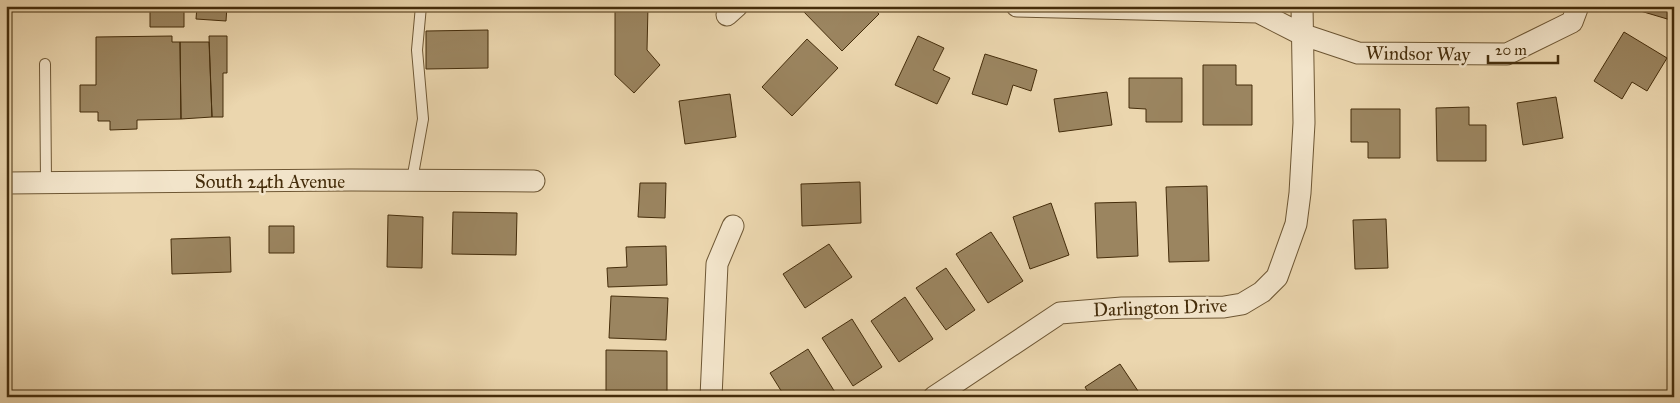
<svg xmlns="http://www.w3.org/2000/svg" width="1680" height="403" font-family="'IM FELL Great Primer',serif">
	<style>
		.building { fill: #9b8560; stroke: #452d0b }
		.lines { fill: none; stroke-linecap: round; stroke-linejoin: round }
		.lane-casing { stroke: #6e5734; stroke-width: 12 }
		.street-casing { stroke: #6e5734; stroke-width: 23 }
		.lane { stroke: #f2e4ca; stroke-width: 10 }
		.street { stroke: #f2e4ca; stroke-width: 21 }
		.labels { text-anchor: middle; stroke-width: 5; stroke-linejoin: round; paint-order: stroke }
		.street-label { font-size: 19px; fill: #452d0b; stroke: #f2e4ca }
	</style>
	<rect width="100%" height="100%" fill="#ebd6ae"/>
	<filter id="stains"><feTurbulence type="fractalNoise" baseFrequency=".004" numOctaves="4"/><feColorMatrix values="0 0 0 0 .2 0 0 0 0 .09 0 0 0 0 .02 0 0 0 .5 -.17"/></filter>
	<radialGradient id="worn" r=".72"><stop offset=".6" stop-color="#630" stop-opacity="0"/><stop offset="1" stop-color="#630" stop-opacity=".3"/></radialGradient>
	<!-- building -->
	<path class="building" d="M197 6H227L226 21 196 19Z
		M615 6H648L647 50 660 65 634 93 615 75Z
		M807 6H872L879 14 842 51 802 10Z
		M1362 6H1416V8H1362Z
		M1638 6H1674V21L1637 10Z
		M150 11H184V27H150Z
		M488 30V68L426 69V31Z
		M1624 32 1667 58 1647 91 1632 82 1622 99 1594 81Z
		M172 36V42H180L181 119 137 120V129L110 130V121H98V112H80V85H96V37Z
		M209 36H227V73H223V117H212Z
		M918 36 944 48 933 70 950 78 937 104 895 85Z
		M807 39 838 68 792 116 762 87Z
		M180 42H209L212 117 181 119Z
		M985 54 1037 70 1031 91 1013 85 1007 105 972 94Z
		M1203 65H1236V85H1252V125H1203Z
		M1129 78H1182V122H1146V109L1129 108Z
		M1107 92 1112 125 1059 132 1054 99Z
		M730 94 736 137 685 144 679 101Z
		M1556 97 1563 138 1523 145 1517 103Z
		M1469 107V125H1486V161H1437L1436 108Z
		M1351 109H1400V158H1368V142H1351Z
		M860 182 861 223 802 226 801 184Z
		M640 183H666L665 218 638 217Z
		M1207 186 1209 261 1169 262 1166 187Z
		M1136 202 1138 256 1097 258 1095 203Z
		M1051 203 1069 255 1030 269 1013 217Z
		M453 212 517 213 516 255 452 254Z
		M388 215 423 217 422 268 387 267Z
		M1386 219 1388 268 1355 269 1353 220Z
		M269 226H294V253H269Z
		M991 232 1023 281 988 303 956 254Z
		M230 237 231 272 172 274 171 239Z
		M829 244 852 277 805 308 783 274Z
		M666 246 667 285 608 287 607 268 627 267 626 247Z
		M946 268 975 310 946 330 916 288Z
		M611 296 668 298 666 340 609 338Z
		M905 297 933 339 899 362 871 321Z
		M852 319 882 367 853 386 822 338Z
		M808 349 838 397H785L770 373Z
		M606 350 667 351V393L606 392Z
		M1120 364 1142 397H1091L1085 387Z"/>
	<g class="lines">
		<defs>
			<path id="lane" d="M45 64 46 182
				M412 180 423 119 417 50 421 6"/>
			<path id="street" d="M1017 6 1258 12 1301 34 1358 53 1507 54 1572 22 1578 6
				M727 15 737 6
				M6 183 351 180 534 181
				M711 397 717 264 733 226
				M934 397 1060 313 1122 308 1224 307 1242 304 1262 292 1277 277 1296 224 1300 193 1304 123 1302 6"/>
		</defs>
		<!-- lane casing -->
		<use href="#lane" class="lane-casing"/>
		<!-- street casing -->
		<use href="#street" class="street-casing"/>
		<!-- lane -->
		<use href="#lane" class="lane"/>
		<!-- street -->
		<use href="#street" class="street"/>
	</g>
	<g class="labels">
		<!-- street labels -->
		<g class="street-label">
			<text transform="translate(1418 53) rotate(1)" y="7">Windsor Way</text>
			<text x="270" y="188">South 24th Avenue</text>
			<text transform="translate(1160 307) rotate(-2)" y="7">Darlington Drive</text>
		</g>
	</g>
	<!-- margin -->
	<rect width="1680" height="403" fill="none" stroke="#ebd6ae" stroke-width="25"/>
	<rect x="8" y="8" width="1665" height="388" fill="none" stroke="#452d0b" stroke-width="2.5"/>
	<rect x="12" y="12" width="1655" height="378" fill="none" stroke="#452d0b"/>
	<!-- scale -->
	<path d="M1488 55v8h70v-8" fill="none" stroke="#452d0b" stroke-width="2.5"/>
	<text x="1495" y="55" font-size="15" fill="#452d0b" stroke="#f2e4ca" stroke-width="4" paint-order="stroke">20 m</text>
	<rect width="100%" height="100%" filter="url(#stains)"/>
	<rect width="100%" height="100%" fill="url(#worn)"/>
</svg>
